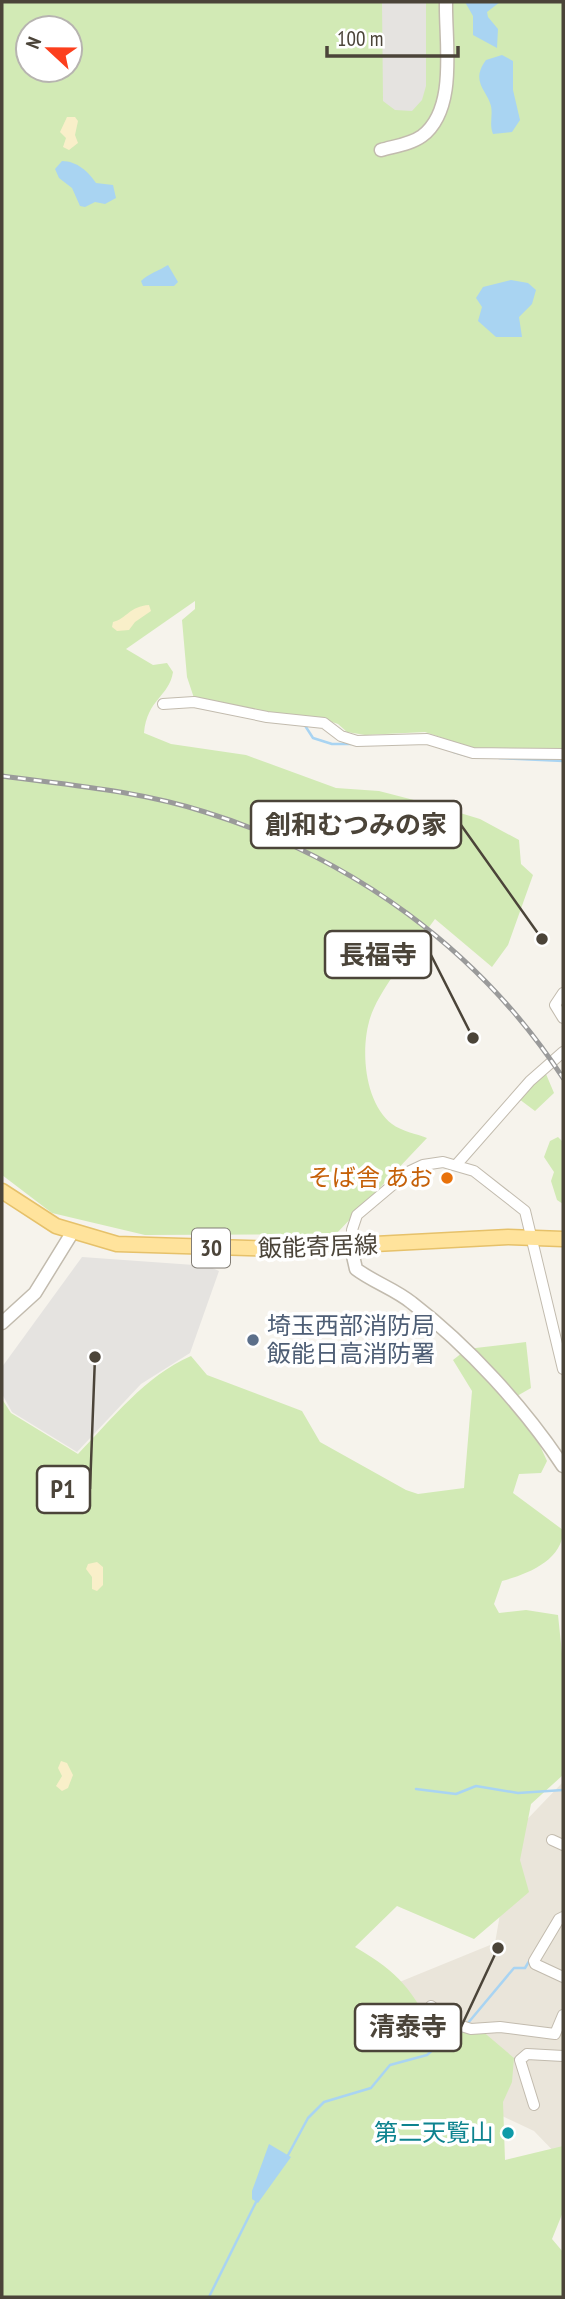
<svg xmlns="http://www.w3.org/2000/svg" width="565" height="2299" font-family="'PT Sans Narrow','Noto Sans JP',sans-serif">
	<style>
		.residential { fill: #eae5da }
		.green { fill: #d2eab5; fill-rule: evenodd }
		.sand { fill: #f9efc9 }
		.parking { fill: #e5e3e0 }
		.water { fill: #a9d4f2 }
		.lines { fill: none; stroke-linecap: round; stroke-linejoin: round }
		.stream { stroke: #a9d4f2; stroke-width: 2.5 }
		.minor-casing { stroke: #c2bbae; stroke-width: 12 }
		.tertiary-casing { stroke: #c2bbae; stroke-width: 15 }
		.primary-casing { stroke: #e6c16a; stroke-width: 17 }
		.minor { stroke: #fff; stroke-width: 10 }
		.tertiary { stroke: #fff; stroke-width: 12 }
		.primary { stroke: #ffe39c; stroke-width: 14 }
		.rail-casing { stroke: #9a9a9a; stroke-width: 5 }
		.rail { stroke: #fff; stroke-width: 2.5; stroke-dasharray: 8; stroke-linecap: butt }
		.food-dot { fill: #e8710a; stroke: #fff; stroke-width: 2.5 }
		.service-dot { fill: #5c6f8a; stroke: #fff; stroke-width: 2.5 }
		.culture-dot { fill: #0f9aa8; stroke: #fff; stroke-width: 2.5 }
		.labels { text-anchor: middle; stroke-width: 7; stroke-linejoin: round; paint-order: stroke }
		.shield { fill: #fff; stroke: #817c74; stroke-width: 2 }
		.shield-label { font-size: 23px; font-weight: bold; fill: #4b4439 }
		.food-label { font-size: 24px; fill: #c56008; stroke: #fff; text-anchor: end }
		.street-label { font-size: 24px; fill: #4b4439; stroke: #fff }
		.service-label { font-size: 24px; fill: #4e5e75; stroke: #fff; text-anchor: start }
		.culture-label { font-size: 24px; fill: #0d838f; stroke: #fff; text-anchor: end }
		.leader { fill: none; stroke: #4b4439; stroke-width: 2.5 }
		.callout-dot { fill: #4b4439; stroke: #fff; stroke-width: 2.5 }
		.callout { fill: #fff; stroke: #4b4439; stroke-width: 2.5 }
		.callout-label { font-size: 26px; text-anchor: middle; font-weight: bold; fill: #4b4439 }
	</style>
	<rect width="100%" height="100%" fill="#f6f3ec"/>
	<!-- residential -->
	<path class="residential" d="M563 1782V2161L534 2131 428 2081 397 1983 495 1943 514 1833Z"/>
	<!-- green -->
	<path class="green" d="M2 2H563V748L476 749 425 732 365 735 347 732 338 724 320 718 197 707 187 677 182 620 195 609V601L126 649 153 665 167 663 173 672C169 697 147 699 144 733L171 744 246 755 336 788 379 791 437 806 480 819 519 840 521 864 533 875 508 945 492 967 435 919C416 946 388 978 374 1008 359 1039 362 1101 392 1124 401 1131 417 1134 427 1138L336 1234 145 1235 52 1213 2 1175ZM28 28H70V70H28Z
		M541 1074H546L554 1093 535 1111 519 1099Z
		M558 1137 563 1142V1204L557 1200 551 1181 554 1172 544 1157 550 1141Z
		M526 1342 531 1388 517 1396 547 1461 541 1473 519 1474 513 1493 563 1530C563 1560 528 1574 502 1581L494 1604 499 1613 526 1610 558 1615 563 1663V1775L531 1804 520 1860 529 1892 474 1939 397 1906 355 1947C403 1975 411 1990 438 2038L474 2024 514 2058 512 2082 503 2102 505 2160 563 2146V2212L552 2239 563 2252V2297H2V1399L11 1413 78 1454C112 1419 145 1376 191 1356L207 1375 302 1411 320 1442 406 1490 418 1494 464 1488 472 1391 453 1360 467 1349Z"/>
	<!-- sand -->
	<path class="sand" d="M67 117H75L78 121 75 135 78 143 69 150 63 147 66 138 60 132Z
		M149 605 151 611 135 622 129 630 117 631 112 627 113 622C126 619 130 606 149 605Z
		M97 1562 103 1567V1585L97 1591 92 1589V1577L86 1569 88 1564Z
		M61 1761 67 1763 73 1775 68 1788 62 1791 56 1786 62 1776 58 1768Z"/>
	<!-- parking -->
	<path class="parking" d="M382 2H426V86L422 100 412 111 395 110 383 101Z
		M82 1257 208 1266 219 1271 190 1353 141 1384 77 1452 12 1412 2 1394V1367Z"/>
	<!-- water -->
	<path class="water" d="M465 2H500L487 12 488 17 498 29 497 48 473 35V16Z
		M502 55 513 61V90L520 120 512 132 493 134C489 124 493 116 491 106 487 90 470 82 486 60Z
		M62 161C77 161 89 172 96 183L113 185 116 198 105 204 95 202 85 207 80 206 72 188 59 178 55 169Z
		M168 265 178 282 174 286H143L141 281C148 274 160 270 168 265Z
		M511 280 528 283 536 290 532 304 519 317 522 337H496L478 321 482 307 476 298 483 287Z
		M269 2144 291 2157 258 2203 252 2199V2191Z"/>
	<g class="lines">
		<!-- stream -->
		<path class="stream" d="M304 724 313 738 332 744H351
			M454 752 468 756
			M499 758 563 761
			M416 1789 456 1794 476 1786 518 1793 563 1790
			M468 2023 514 1968H525L531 1958
			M287 2157 308 2118 324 2102 371 2088 390 2065 427 2055 436 2047 456 2038 464 2029
			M209 2297 257 2200"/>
		<defs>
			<path id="minor" d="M163 704 194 702 267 717 324 723 341 736 357 741 427 739 473 753 563 754
				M563 993 555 1005 563 1018
				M457 1164 530 1081 563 1052
				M351 1247 352 1230 357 1215 408 1172 423 1165 443 1162 474 1171 525 1211 563 1369
				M552 1840 563 1845
				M563 1917 559 1919 534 1961 535 1964 563 1977
				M431 2006 452 2023 471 2029 500 2027 555 2034 563 2015
				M534 2105 520 2060 527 2054 563 2056"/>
			<path id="tertiary" d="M381 150C395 146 411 144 422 136 458 109 445 41 446 2
				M351 1247 356 1269C373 1282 395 1289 412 1303 468 1346 524 1407 563 1466
				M2 1323 35 1293 72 1233"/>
			<path id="primary" d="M2 1191 56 1226 117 1244 280 1249 508 1237 563 1239"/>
		</defs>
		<!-- minor casing -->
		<use href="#minor" class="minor-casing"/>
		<!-- tertiary casing -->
		<use href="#tertiary" class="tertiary-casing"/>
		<!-- primary casing -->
		<use href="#primary" class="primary-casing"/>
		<!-- minor -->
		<use href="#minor" class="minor"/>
		<!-- tertiary -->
		<use href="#tertiary" class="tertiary"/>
		<!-- primary -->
		<use href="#primary" class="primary"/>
		<defs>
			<path id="rail" d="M2 776C69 785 140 791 205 812 351 857 479 949 563 1078"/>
		</defs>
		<!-- rail casing -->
		<use href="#rail" class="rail-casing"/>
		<!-- rail -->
		<use href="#rail" class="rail"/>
	</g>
	<!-- markers -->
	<circle class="food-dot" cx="447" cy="1178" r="7"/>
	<circle class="service-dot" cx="253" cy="1340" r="7"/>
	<circle class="culture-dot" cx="508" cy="2133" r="7"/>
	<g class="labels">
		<!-- shield labels -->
		<rect class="shield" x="192" y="1228.5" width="38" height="39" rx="5"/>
		<g class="shield-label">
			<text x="211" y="1256">30</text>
		</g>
		<!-- food labels -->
		<g class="food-label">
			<text x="433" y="1186">そば舎 あお</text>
		</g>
		<!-- street labels -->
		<g class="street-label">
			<text transform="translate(318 1247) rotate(-2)" y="8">飯能寄居線</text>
		</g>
		<!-- service labels -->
		<g class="service-label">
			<text x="267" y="1334">埼玉西部消防局<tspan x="267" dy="28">飯能日高消防署</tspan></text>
		</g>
		<!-- culture labels -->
		<g class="culture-label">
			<text x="494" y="2141">第二天覧山</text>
		</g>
	</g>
	<!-- callouts -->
	<path class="leader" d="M542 939L461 825M473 1038L431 955M95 1357L90 1489M498 1948L461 2027"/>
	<g class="callout-dot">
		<circle cx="542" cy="939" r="7"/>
		<circle cx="473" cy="1038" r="7"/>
		<circle cx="95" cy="1357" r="7"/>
		<circle cx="498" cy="1948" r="7"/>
	</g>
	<g class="callout">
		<rect x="251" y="801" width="210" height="47" rx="7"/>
		<rect x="325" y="931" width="106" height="47" rx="7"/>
		<rect x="37" y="1466" width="53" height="47" rx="7"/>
		<rect x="355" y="2004" width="106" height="47" rx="7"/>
	</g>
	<g class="callout-label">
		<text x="356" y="834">創和むつみの家</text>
		<text x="378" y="964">長福寺</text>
		<text x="63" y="1498">P1</text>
		<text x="408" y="2036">清泰寺</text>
	</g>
	<!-- border -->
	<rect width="565" height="2299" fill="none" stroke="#4b4439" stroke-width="7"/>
	<!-- north arrow -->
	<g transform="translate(49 49) rotate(292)"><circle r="33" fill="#ffffff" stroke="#b7b4b0" stroke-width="2"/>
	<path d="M0-5L12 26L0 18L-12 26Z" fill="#fc3f1d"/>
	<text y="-10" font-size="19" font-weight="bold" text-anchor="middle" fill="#4b4439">N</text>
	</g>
	<!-- scale -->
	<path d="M327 46v10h131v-10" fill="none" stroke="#4b4439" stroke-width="3.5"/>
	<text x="337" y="46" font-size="21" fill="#4b4439" stroke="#ffffff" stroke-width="5" paint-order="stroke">100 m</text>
</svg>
